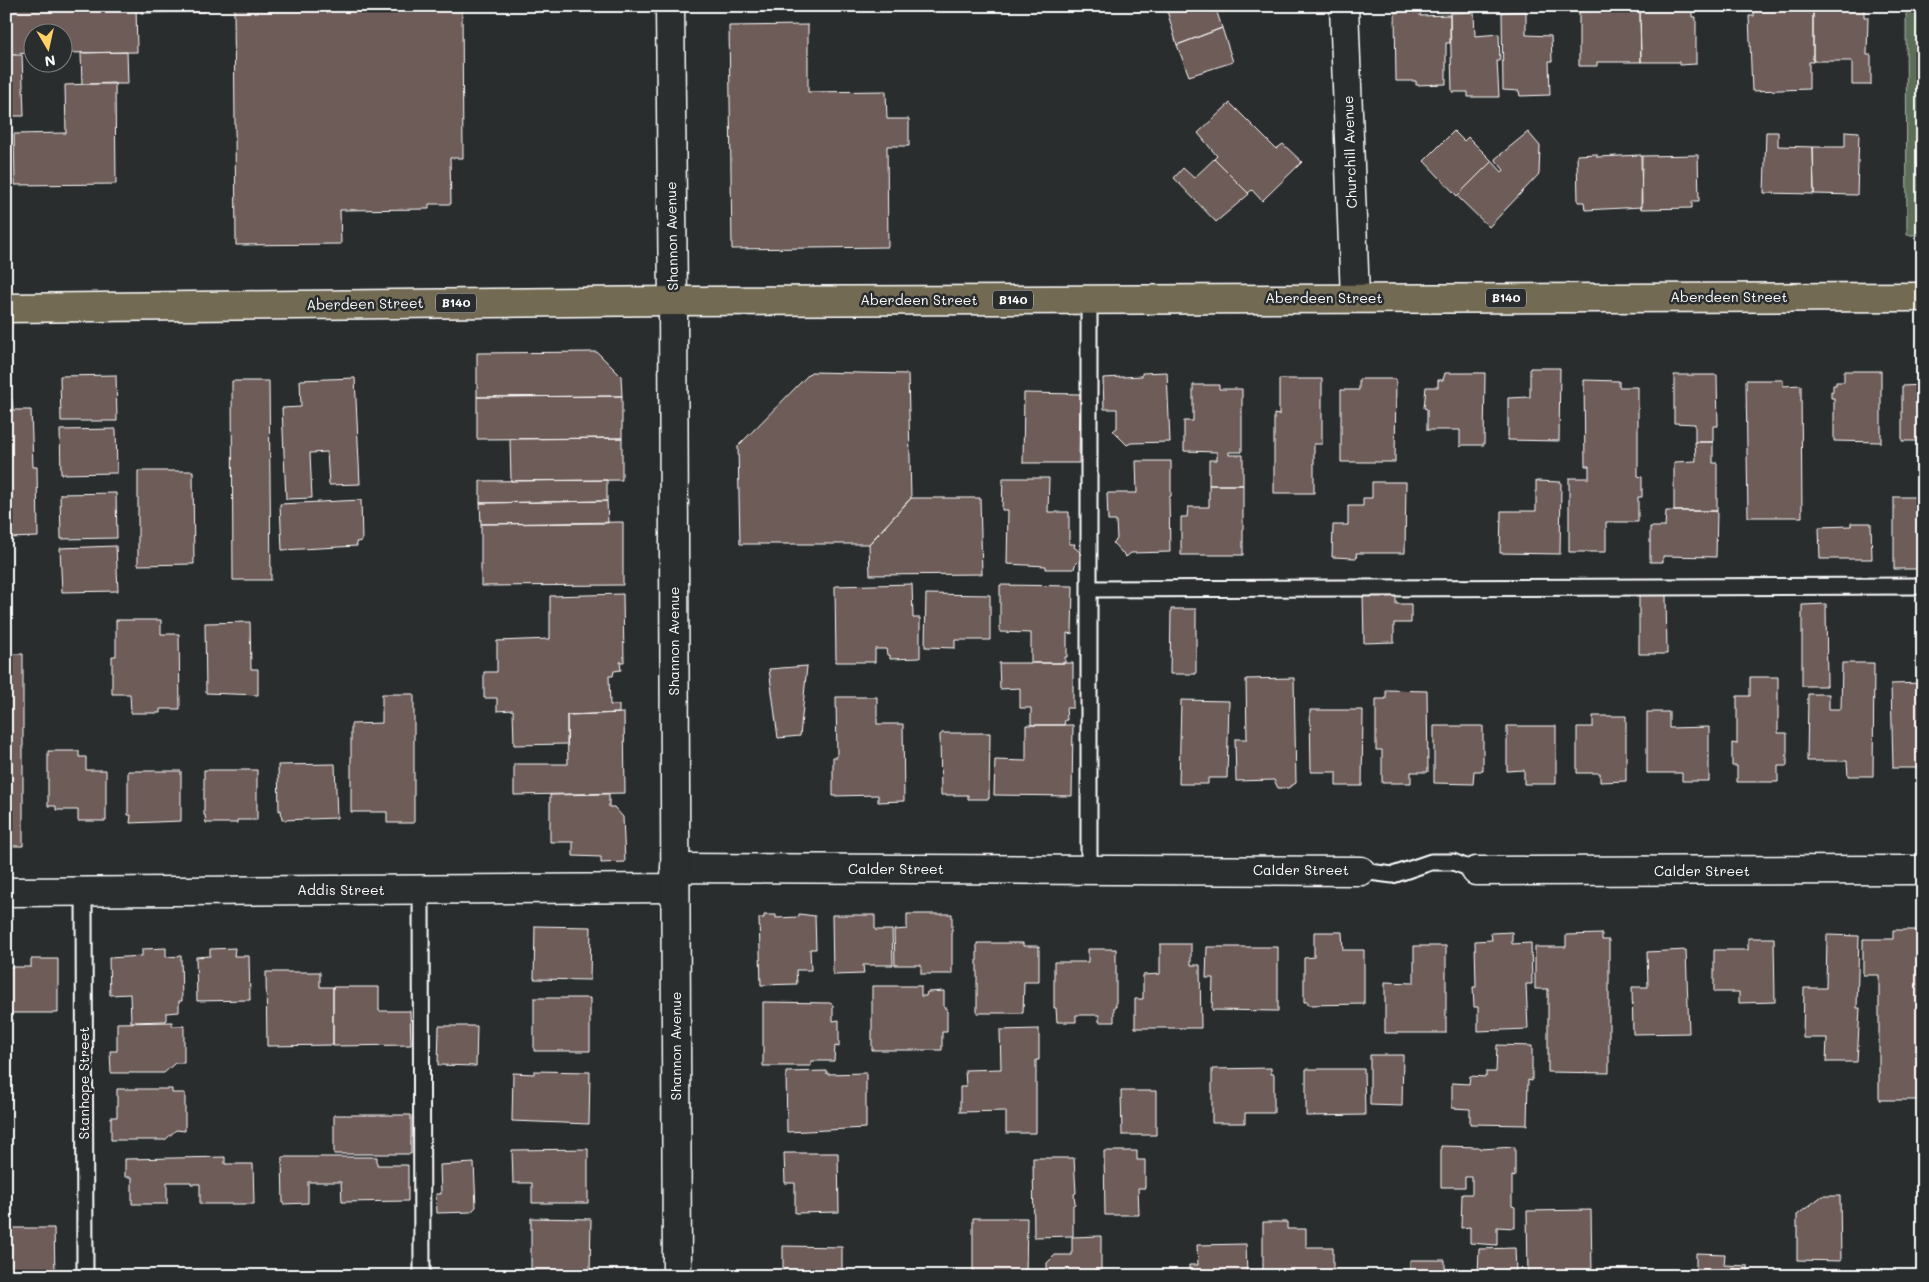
<svg xmlns="http://www.w3.org/2000/svg" width="1929" height="1282" font-family="Mali,sans-serif">
	<style>
		.green { fill: #5b6e58; stroke: #adb6ac }
		.building { fill: #6e5c58; stroke: #fff }
		.lines { fill: none; stroke-linecap: round; stroke-linejoin: round }
		.lane-casing { stroke: #fff; stroke-width: 19 }
		.street-casing { stroke: #fff; stroke-width: 31 }
		.secondary-casing { stroke: #fff; stroke-width: 31 }
		.primary-casing { stroke: #fff; stroke-width: 31 }
		.lane { stroke: #2a2d2e; stroke-width: 15 }
		.street { stroke: #2a2d2e; stroke-width: 28 }
		.secondary { stroke: #2a2d2e; stroke-width: 28 }
		.primary { stroke: #736b52; stroke-width: 28 }
		.labels { text-anchor: middle; stroke-width: 5; stroke-linejoin: round; paint-order: stroke }
		.shield { fill: #2a2d2e; stroke: #bfc0c0; stroke-width: 1 }
		.shield-label { font-size: 12px; font-weight: bold; fill: #fff }
		.street-label { font-size: 14px; fill: #fff; stroke: #2a2d2e }
	</style>
	<rect width="100%" height="100%" fill="#2a2d2e"/>
	<filter id="ink" filterUnits="userSpaceOnUse"><feTurbulence type="fractalNoise" baseFrequency=".02" numOctaves="2"/><feDisplacementMap in="SourceGraphic" scale="10" xChannelSelector="R" yChannelSelector="G"/><feConvolveMatrix kernelMatrix="1 2 1 2 8 2 1 2 1" color-interpolation-filters="sRGB"/></filter>
	<g filter="url(#ink)">
		<!-- green -->
		<path class="green" d="M1906 6H1923V235H1907Z"/>
		<!-- building -->
		<path class="building" d="M6 6H136L137 52 62 53V32H32V53L6 54Z
			M141 6H205V12L141 13Z
			M234 6H462L463 158H450L451 204H429V209L340 210 341 244 236 245Z
			M1170 6H1215L1222 28 1177 45 1166 7Z
			M1788 7 1789 11 1813 10V62H1809V89L1752 91 1749 16H1754V8Z
			M1593 8H1618V11H1640L1641 62H1597V66H1579V12L1593 11Z
			M1830 8H1864V17H1868L1867 55H1871V85H1852V61H1813V10H1831Z
			M1658 9H1692V17H1696V64L1679 65V62H1641L1640 10H1658Z
			M1421 11 1420 16 1450 15V43H1446V84L1416 85V81H1396L1395 12Z
			M1526 11V35L1551 36 1552 61H1549L1550 95 1520 96 1519 91 1503 90 1502 12Z
			M1474 12 1475 36 1499 34 1500 61H1497L1499 97H1468V92H1452L1450 13Z
			M808 25V92L886 91 887 119H909V146H887L888 247 732 249 729 26Z
			M1222 28 1233 62 1189 76 1177 45Z
			M127 52 128 84H82L81 53Z
			M6 55H22L24 116H6Z
			M115 83 116 184 15 185 14 134 66 133 65 85Z
			M1230 103 1276 149 1283 144 1302 162 1262 201 1252 190 1248 193 1214 159 1217 156 1198 133Z
			M1454 131 1464 141 1468 137 1492 161 1457 196 1424 161Z
			M1845 131 1859 132 1857 195 1814 194 1813 147H1845Z
			M1528 132 1540 146 1539 174 1489 227 1457 196 1492 161 1502 172 1504 170 1495 159Z
			M1766 132H1778V146L1813 147 1814 194 1764 193Z
			M1597 154V157L1641 155 1642 207 1585 210 1584 202H1578L1577 155Z
			M1698 155 1699 201H1692V208L1641 209 1642 156Z
			M1214 159 1249 194 1216 222 1174 178 1183 168 1194 178Z
			M597 352 621 376 622 396 477 397V353Z
			M1530 368H1560L1559 441 1508 440V398L1530 397Z
			M1844 371H1881V442L1834 441V398H1831V391L1833 392V385H1836V382H1844Z
			M811 372 908 374 911 498 869 544H740L738 446Z
			M1167 372 1170 442 1131 443 1127 445 1113 431 1117 428V409H1104L1103 378 1142 376V373Z
			M1445 373H1485L1484 445H1463L1460 447V430H1427V409L1424 408 1426 387H1438V380H1443Z
			M116 375 117 421H61L60 376Z
			M1674 375H1717L1718 426H1713V442H1695V424L1674 423Z
			M355 378 360 484 329 485 327 452 310 453 312 498 286 499 282 408 301 407 300 380Z
			M1279 379H1322V444H1314V493H1274V414L1279 415Z
			M1359 379H1396L1395 462H1341V390H1359Z
			M1584 380 1619 381V387H1638V476L1642 477V497H1638V522H1606V552H1569V478H1589V466H1585Z
			M1746 380H1783V386L1801 385 1802 517H1748Z
			M232 381H269L271 580H233Z
			M1193 385H1219V389H1242V452H1229V455H1243V485H1209V460H1217V452L1184 451V421H1193Z
			M1923 385V441H1902V386Z
			M1024 393 1080 394 1079 463H1023Z
			M622 396V438L477 439V397Z
			M6 399H12L13 410H31L33 467H37L38 537 7 538Z
			M116 429 117 473 61 474 60 430Z
			M622 438V480L511 481 510 439Z
			M1695 442H1713V463H1717V511H1674V462L1696 461Z
			M1136 461H1171V496L1169 497 1170 552 1131 553 1126 557 1113 543 1117 539 1116 521H1108L1107 493H1137Z
			M138 471H193L194 564 138 565Z
			M1003 478H1049L1048 512H1069V544H1075L1074 547 1080 552V560L1075 565 1074 569H1046V566L1007 564 1008 510H1002Z
			M607 480V501L480 503V481Z
			M1536 481 1561 482 1560 554 1500 553 1501 511H1536Z
			M1372 482H1406L1405 553H1356L1357 558 1332 557 1333 525H1348V506H1363V498H1372Z
			M1209 485H1243V555H1181V517H1187L1188 507H1209Z
			M116 493 117 538 61 539 60 494Z
			M1894 497H1923V569H1894Z
			M911 498H980L982 574 870 575 869 544Z
			M361 500 362 541 356 542 357 546 282 550 280 504Z
			M607 501 608 523 481 524 480 503Z
			M1666 511H1717L1716 557 1663 556V562H1650V527H1665Z
			M623 522V585L481 586V524Z
			M1851 523H1871L1872 559H1820L1819 527 1851 526Z
			M116 546 118 591 62 592 60 548Z
			M912 584 913 618H920V658L890 659V655H887L886 649H875V662H836L835 586Z
			M1000 585 1073 586 1072 634 1067 633V657H1065V663H1031V633L1000 632Z
			M623 594 624 662H620L621 670 614 671 613 676H609L610 705H619V713L567 715V744L514 745 513 710 497 711V698H484V672H497V641L550 639V596Z
			M926 594 990 595V640H955V648L925 647Z
			M1363 594 1396 595V604H1411V623H1394V642L1364 643Z
			M1666 594 1667 654H1639V595Z
			M1826 604 1827 686H1802V605Z
			M1171 609H1196V674H1170Z
			M116 620H161V634H179L180 709H160V713H131L130 694H112V656H116Z
			M250 622 251 669H258V695L206 693 205 623Z
			M6 654H23V846H6Z
			M999 663H1073V708H1066L1067 720H1065L1064 725H1031V708H1020V688L1000 689Z
			M1842 663H1874L1873 776H1848L1847 761H1807L1808 694H1829V709H1841Z
			M807 666 800 736 778 738 769 669Z
			M1750 677H1778V733H1787V766H1778V782H1737V766H1732V743L1737 744V696H1750Z
			M1294 678 1296 783 1288 788H1278L1274 780 1236 781 1235 739H1247L1246 679Z
			M1923 683V768H1893L1891 684Z
			M1386 690 1427 691 1428 772H1411V783H1382V750H1376V699H1386Z
			M382 694H414V823H387V812H351V724L382 723Z
			M836 697H877V724H903L904 801 878 802V795L833 796V757H837Z
			M1181 700 1229 701 1227 778H1208V784H1179Z
			M1310 710H1363L1362 786H1336V772H1311Z
			M1647 712H1669V728L1709 727V781H1682V773H1647Z
			M624 713 625 793 514 795V764H568L567 715Z
			M1593 716H1626V781L1600 782V773H1577V727H1593Z
			M1026 725H1073L1072 796 994 795 995 760 1026 761Z
			M1434 726H1483V771H1474L1473 784 1434 783Z
			M1507 726H1556V784H1524V770L1507 771Z
			M942 733H990L989 799H968V795H941L940 735Z
			M48 751H79V757H86V770H106V821H78V810H56V806H48Z
			M335 764 337 818 282 820 281 810 279 811 278 765Z
			M204 770H257V820H237V823H206L205 815H204Z
			M128 771H181V821L130 823 131 815H128Z
			M609 794V807H614L623 817 625 862 601 863V857L573 856V842H550V795Z
			M799 914 815 916 816 949H810L811 970H796L797 984 761 985 759 918H764V915H776V918L799 917Z
			M907 914H952V974H921V965H895L894 930 907 929Z
			M832 915H875V930H892L893 965H863L864 974 833 975Z
			M535 926 591 927 590 980 534 979Z
			M1893 930H1916V934H1923V1100H1879V975H1863V939H1893Z
			M1314 932H1342L1343 950H1364V1004L1308 1005V1002H1304V958L1314 957Z
			M1512 932V944L1531 943 1532 984H1526L1528 1029 1478 1031V1007H1474L1473 987H1476L1475 941 1492 940 1491 933Z
			M1602 934V940H1609V1073L1548 1072V989H1535V947H1566V935Z
			M1827 935 1859 936 1857 1008H1860L1857 1062H1826L1827 1038H1803L1804 988H1826Z
			M1748 938H1774L1775 1002 1739 1003V992H1714V950H1748Z
			M977 943H1023V946H1039V982H1024L1023 1013H977Z
			M1160 944H1191V965H1200L1201 1028H1135V999H1143V975L1160 974Z
			M1414 946H1446V1033H1385V982L1414 983Z
			M1207 947H1278V1011L1212 1010 1213 978H1206Z
			M166 948V957L181 956 182 1001H179V1012L166 1013V1021L131 1022 130 994 110 995 109 958 142 956V949Z
			M235 948 234 956H249L250 1000 197 1001 196 957 210 956V949Z
			M1088 949H1116V1007H1114V1022H1099V1015H1076V1022H1057L1056 1008H1054V962H1088Z
			M1686 950 1689 1033 1633 1034 1632 987H1648L1647 952Z
			M31 959H58V1013H6V967H31Z
			M266 972H320V987H333V1045L267 1046Z
			M872 986H921V996H926L927 992 944 991V1008H947V1032H942V1050H872Z
			M333 987H379V1011H410L411 1045 333 1046Z
			M534 998H590V1051H534Z
			M763 1002 830 1003 833 1005V1021L839 1020V1047L835 1046 834 1061H811V1066H763Z
			M172 1022V1026H184V1063H175L164 1073H111L110 1051H117V1023Z
			M439 1026H477L476 1066 438 1065Z
			M1039 1029V1060H1036V1133H1006V1111L960 1112V1087H966L965 1070 1001 1069 1000 1030Z
			M1497 1045 1532 1046V1081L1528 1080 1527 1125 1470 1124V1109L1452 1108V1083L1469 1084 1470 1076 1486 1077V1072H1496Z
			M1370 1055H1403L1402 1106 1370 1105Z
			M1271 1068V1074H1274V1113H1245V1123H1212V1069Z
			M1306 1069H1364L1365 1115 1306 1116Z
			M534 1071 590 1072 589 1124 512 1121 513 1073 534 1074Z
			M827 1071V1074L866 1073V1128L787 1132 786 1072Z
			M117 1089H172V1093H185V1131L176 1130 165 1140H111V1117H117Z
			M1121 1091H1156V1135H1122Z
			M334 1115H411V1154H334Z
			M1441 1146 1479 1147 1480 1149 1515 1147V1177L1512 1176V1206L1515 1207V1228L1497 1227V1245L1470 1243V1227L1461 1228 1462 1194H1472V1177H1465V1187H1441Z
			M588 1149V1203H532V1183H513L512 1150Z
			M1104 1151H1137V1160H1145V1188H1138L1139 1215H1105Z
			M784 1153H838L839 1212 795 1213V1183H785Z
			M225 1157V1164H253L254 1204H200V1184H191V1182H167V1204H132V1177H125V1159Z
			M282 1157H377V1165H408V1201L342 1202 341 1182H308V1203L283 1204Z
			M1033 1158H1074L1076 1193 1074 1194 1075 1204 1073 1205V1236L1034 1237Z
			M474 1163 476 1207 471 1212 437 1213 436 1194H441L440 1165Z
			M1822 1196H1840L1841 1261 1797 1260V1215Z
			M1591 1210 1592 1276H1528L1527 1211Z
			M531 1218 591 1219 590 1272 531 1271Z
			M973 1218H1027L1026 1276H973Z
			M1263 1222H1287V1229H1306V1247H1333V1276H1263Z
			M6 1228H54L55 1276H6Z
			M1101 1236V1276H1047V1263L1055 1255H1072V1237Z
			M1246 1244 1247 1276H1189V1265H1198L1197 1245Z
			M783 1246 842 1247V1276H783Z
			M1515 1248 1516 1272 1503 1271V1276H1461L1478 1274 1479 1249Z
			M1696 1253 1725 1254 1724 1265 1748 1266V1276H1696Z
			M1410 1260H1445V1276H1410Z
			M1923 1272V1276H1869V1273Z
			M1665 1273V1276H1610V1274Z"/>
		<g class="lines">
			<defs>
				<path id="lane" d="M1089 589 1923 586
					M1089 869V300
					M1361 871 1393 875 1431 862H1453L1476 871
					M421 889 422 1276
					M84 891 85 1276"/>
				<path id="street" d="M1344 6 1355 298
					M675 868 1361 871
					M1476 871 1923 870
					M6 892 675 888"/>
				<path id="secondary" d="M670 6 673 301 677 1276"/>
				<path id="primary" d="M6 308 673 301 1923 297"/>
			</defs>
			<!-- lane casing -->
			<use href="#lane" class="lane-casing"/>
			<!-- street casing -->
			<use href="#street" class="street-casing"/>
			<!-- secondary casing -->
			<use href="#secondary" class="secondary-casing"/>
			<!-- primary casing -->
			<use href="#primary" class="primary-casing"/>
			<!-- lane -->
			<use href="#lane" class="lane"/>
			<!-- street -->
			<use href="#street" class="street"/>
			<!-- secondary -->
			<use href="#secondary" class="secondary"/>
			<!-- primary -->
			<use href="#primary" class="primary"/>
		</g>
	</g>
	<g class="labels">
		<!-- shield labels -->
		<g class="shield">
			<rect x="1486" y="288.5" width="40" height="19" rx="4"/>
			<rect x="993" y="290.5" width="40" height="19" rx="4"/>
			<rect x="436" y="293.5" width="40" height="19" rx="4"/>
		</g>
		<g class="shield-label">
			<text x="1506" y="302">B140</text>
			<text x="1013" y="304">B140</text>
			<text x="456" y="307">B140</text>
		</g>
		<!-- street labels -->
		<g class="street-label">
			<text transform="translate(1350 152) rotate(-92)" y="5">Churchill Avenue</text>
			<text transform="translate(672 236) rotate(-91)" y="5">Shannon Avenue</text>
			<text x="1729" y="302">Aberdeen Street</text>
			<text x="1324" y="303">Aberdeen Street</text>
			<text x="919" y="305">Aberdeen Street</text>
			<text transform="translate(365 304) rotate(-1)" y="5">Aberdeen Street</text>
			<text transform="translate(674 641) rotate(-90)" y="5">Shannon Avenue</text>
			<text x="896" y="874">Calder Street</text>
			<text x="1301" y="875">Calder Street</text>
			<text x="1702" y="876">Calder Street</text>
			<text x="341" y="895">Addis Street</text>
			<text transform="translate(676 1046) rotate(-90)" y="5">Shannon Avenue</text>
			<text transform="translate(84 1083) rotate(-90)" y="5">Stanhope Street</text>
		</g>
	</g>
	<!-- margin -->
	<rect width="1929" height="1282" fill="none" stroke="#2a2d2e" stroke-width="25"/>
	<rect x="12" y="12" width="1904" height="1257" fill="none" stroke="#fff" stroke-width="2" filter="url(#ink)"/>
	<!-- north arrow -->
	<g transform="translate(48 48) rotate(171)"><circle r="24" fill="#2a2d2e" stroke="#7f8182"/>
	<path d="M0-4L9 19L0 12L-9 19Z" fill="#ffd166"/>
	<text y="-8" font-size="14" font-weight="bold" text-anchor="middle" fill="#ffffff">N</text>
	</g>
</svg>
